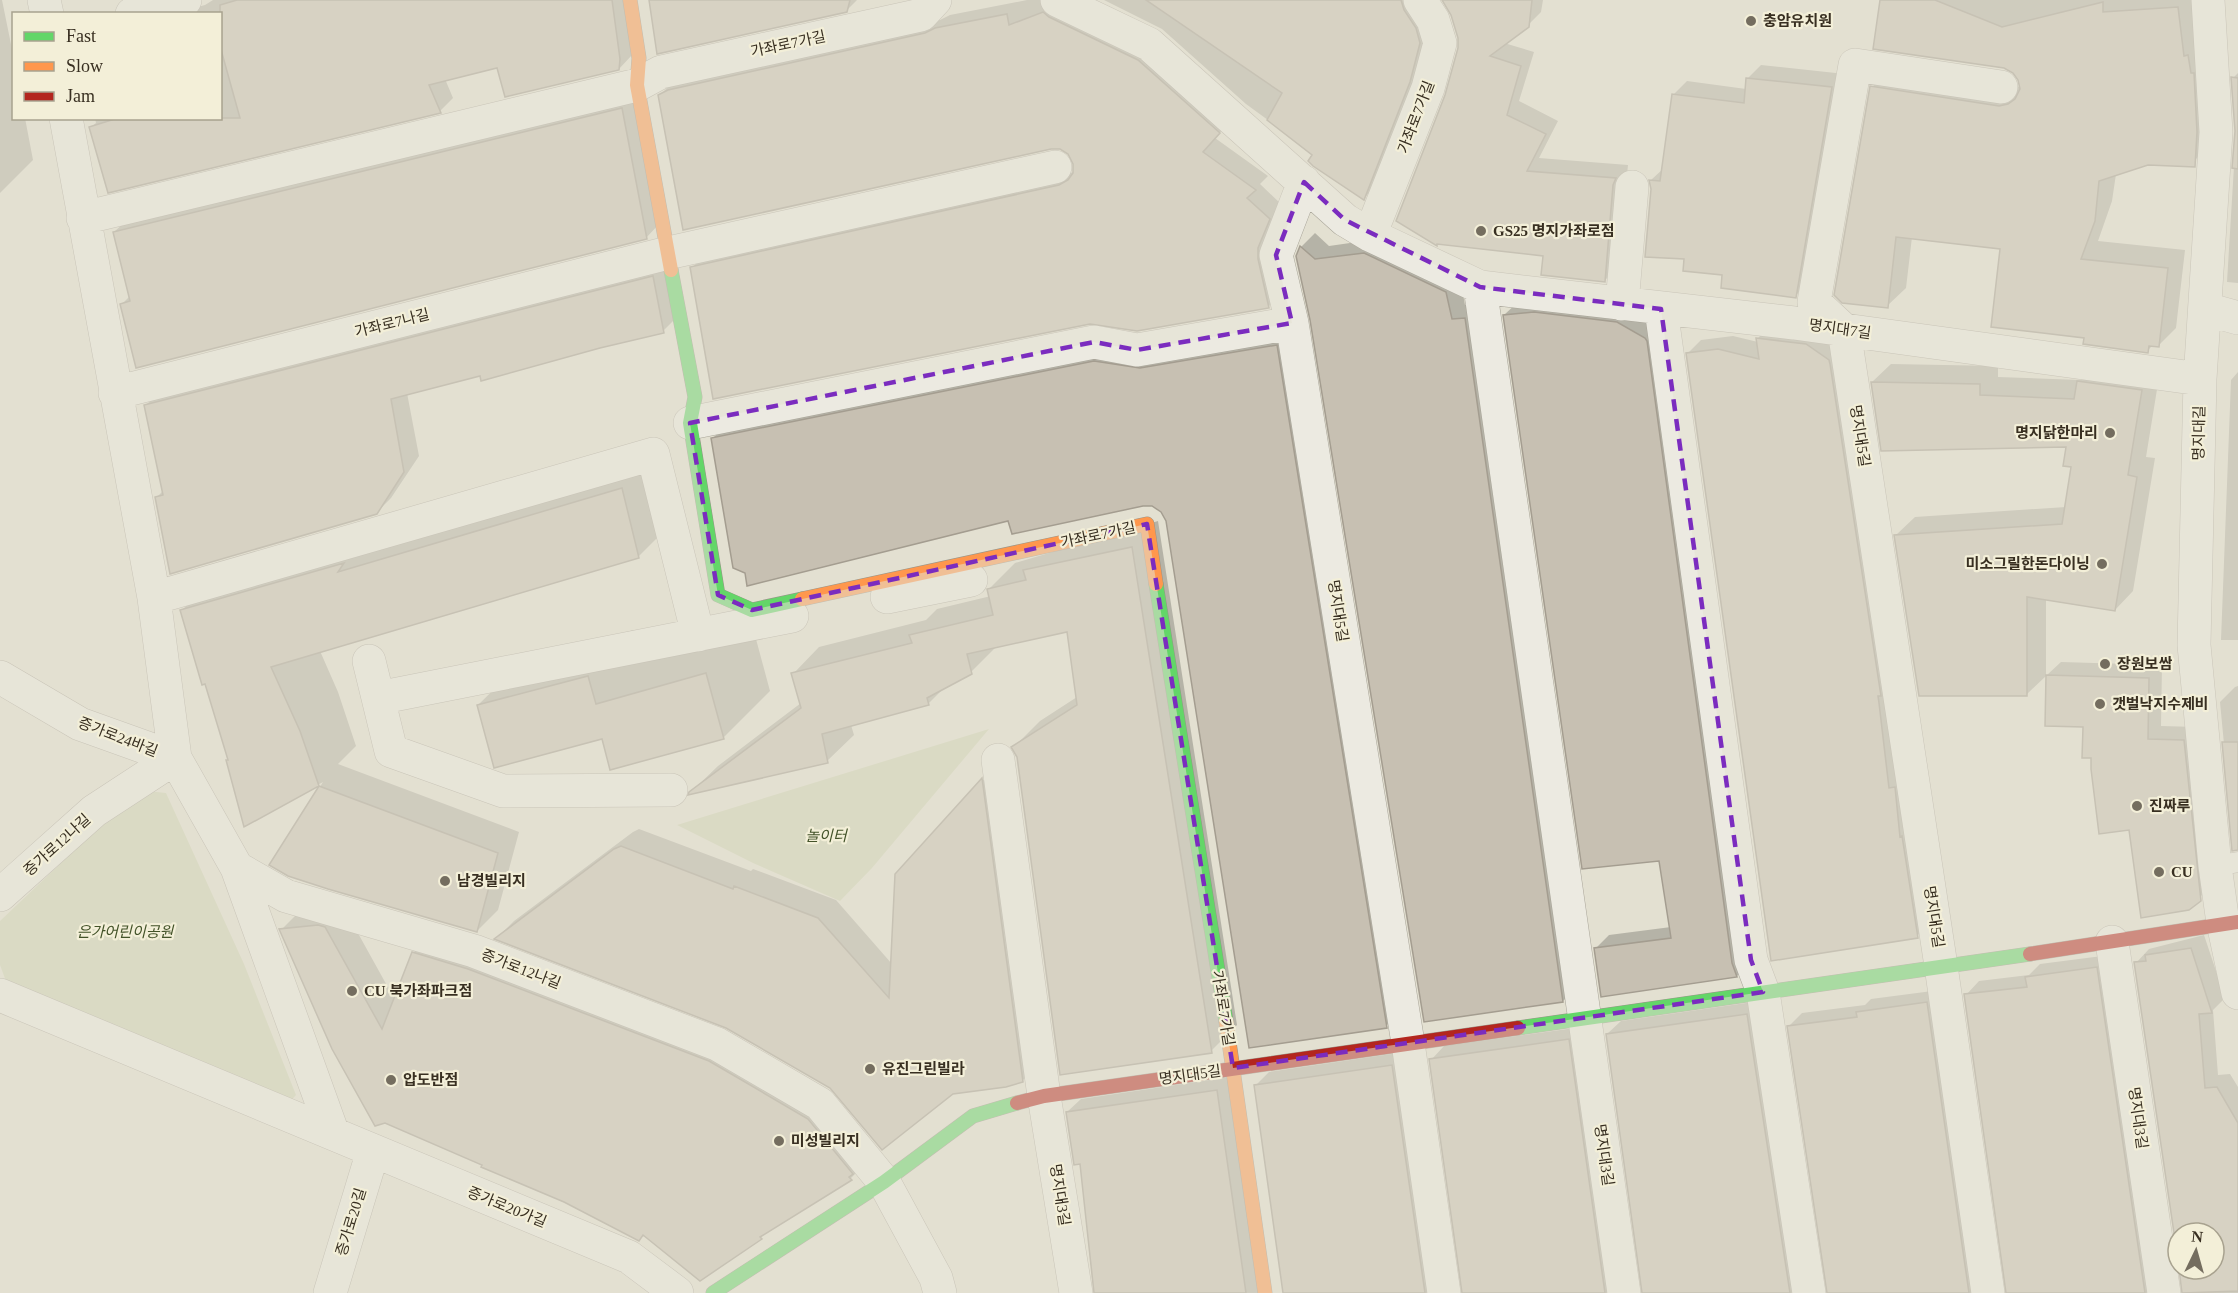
<svg xmlns="http://www.w3.org/2000/svg" width="2238" height="1293" font-family="'Times New Roman','Noto Sans KR',serif">
	<style>
		.green { fill: #cfd3b4 }
		.shadow { fill: #0003 }
		.building { fill: #c7c0b2; stroke: #a49d90; stroke-width: 1.5 }
		.lines { fill: none; stroke-linecap: round; stroke-linejoin: round }
		.lane-casing { stroke: #a9a599; stroke-width: 21 }
		.street-casing { stroke: #a9a599; stroke-width: 34 }
		.fast-casing { stroke: #999589; stroke-width: 15 }
		.slow-casing { stroke: #999589; stroke-width: 15 }
		.jam-casing { stroke: #999589; stroke-width: 15 }
		.lane { stroke: #eceae1; stroke-width: 20 }
		.street { stroke: #eceae1; stroke-width: 33 }
		.fast { stroke: #63d668; stroke-width: 14 }
		.slow { stroke: #ff974d; stroke-width: 14 }
		.jam { stroke: #b3261e; stroke-width: 14 }
		.marked { fill: none; stroke: #7b2cbf; stroke-width: 4.5; stroke-dasharray: 12 8; stroke-linejoin: round }
		.poi-dot { fill: #746d5f; stroke: #f3efd8; stroke-width: 2 }
		.labels { text-anchor: middle; stroke-width: 4.5; stroke-linejoin: round; paint-order: stroke }
		.poi-label { font-size: 15px; font-weight: bold; fill: #382f21; stroke: #f3efd8; text-anchor: start }
		.street-label { font-size: 15px; fill: #382f21; stroke: #f3efd8 }
		.park-label { font-size: 15px; font-style: italic; fill: #435329; stroke: #f3efd8 }
	</style>
	<rect width="100%" height="100%" fill="#e3e0d1"/>
	<!-- green -->
	<path class="green" d="M989 729 872 868 840 901 753 863 677 825Z
		M138 790 166 793 244 964 296 1095 287 1105 7 984 0 965V921Z"/>
	<!-- shadow -->
	<path class="shadow" d="M0 0H2L14 59V118H25L33 160 0 193Z
		M213 0H626L632 55 619 69 498 67 445 79 453 98 440 111 90 128 96 123 95 118H220V14H171L205 5Z
		M650 0H857L846 11Z
		M1027 0H1059L1232 119 1215 138 1268 176 1260 184 1282 205V293L1268 307 1090 322 692 268 705 254 1074 172 1075 163 1069 153 1060 148 660 95 673 82 682 77 940 20 950 15Z
		M1104 0H1419L1433 29 1377 185 1364 198 1314 154 1246 104 1162 29Z
		M1444 0H1543L1541 12 1528 25 1504 43 1534 52 1519 101 1558 121 1539 158 1628 165 1618 268 1604 281 1545 254 1447 95 1460 48 1459 37 1452 14Z
		M1881 0H2199L2208 147 2190 165 2147 163 2116 174 2112 201 2098 241 2185 250 2176 328 2158 346 2153 345 2147 351 2086 337 2002 247 1912 237 1906 288 1887 306 1872 87 1890 69 2021 87 2020 79 2014 72Z
		M1761 65 1845 74 1809 282 1795 296 1724 274 1686 257 1652 189 1651 180 1664 168 1674 94 1687 81 1746 89 1747 79Z
		M2238 73V283L2227 282 2236 133 2233 78Z
		M635 95 659 224 646 238 122 304 130 296 114 232 128 219Z
		M1315 233 1329 246 1378 239 1460 278 1465 305 1479 304 1577 987 1563 1001 1312 319 1297 256 1301 247Z
		M668 262 678 316 663 331 407 393 419 456 391 498 376 513 156 498 164 490 145 406 160 391Z
		M1518 302 1631 309 1658 325 1750 962 1737 976 1602 995 1595 949 1609 935 1671 927 1660 859 1504 315Z
		M1771 325 1842 347 1930 923 1917 936 1688 353 1701 340 1733 336 1758 342V338Z
		M1290 332 1399 1013 1386 1026 1162 510 1153 505 1010 519 713 438 726 425 1109 348Z
		M2098 363 2160 371 2146 457 2155 458 2133 591 2115 610 2046 599V676L2027 694 1896 535 1915 517 2066 507 2073 466 2068 445 1872 382 1891 364 1998 366V377L2081 380Z
		M2238 372V640H2221L2231 380Z
		M660 450 677 518 638 557 320 651 338 692 356 746 338 764 519 832 498 910 477 931 271 864 323 782 245 825 229 759 182 610 221 572Z
		M1158 521 1237 1025 1211 1051 1013 748 1040 721 1077 697 1068 630 998 645 971 672 945 687 928 704 851 725 854 735 827 761 691 792 718 766 801 703 793 674 819 647 926 620 937 609 991 596 989 589 1015 563Z
		M753 628 770 691 723 738 603 737 478 705 525 659 634 630 642 659Z
		M2061 662 2162 665 2161 726 2197 727 2205 892 2191 906 2131 828 2093 756 2085 726 2047 675Z
		M2238 686V848L2234 849 2220 702 2235 687Z
		M999 763 1040 1063 1022 1081 831 1087 727 1026 497 938 514 921 633 832 639 829 751 871 753 869 836 900 892 964 897 874Z
		M344 908 395 1000 413 953 432 934 728 1042 869 1160 851 1178 770 1229 761 1237 700 1279 644 1234 639 1240 565 1200 484 1165 281 930 300 911Z
		M2204 935 2225 998 2213 1010 2218 1075 2230 1074 2238 1087V1293H2184L2181 1269H2214V1233H2178V1249L2136 963 2149 949Z
		M2110 955 2165 1293H2008L1966 995 1979 981 2029 975 2040 964Z
		M1940 990 1989 1293H1829L1789 1026 1802 1013 1865 1005 1871 999Z
		M1760 1001 1810 1293H1644L1607 1034 1621 1021Z
		M1582 1027 1625 1293H1464L1431 1060 1444 1046Z
		M1405 1052 1445 1293H1285L1256 1085 1269 1072Z
		M1230 1077 1266 1293H1099L1081 1162 1067 1112 1081 1099Z"/>
	<!-- building -->
	<path class="building" d="M237 0H612L620 59 619 70 505 97 497 68 429 85 441 113 108 193 89 127 118 118H240L220 46V5Z
		M649 0H850L847 12 657 54Z
		M1146 0H1401L1404 10 1416 28 1420 43 1410 82 1364 200 1313 166 1308 161 1312 155 1267 120 1282 93Z
		M1442 0H1532L1529 27 1490 56 1521 66 1507 115 1546 134 1527 171 1616 178 1613 185 1605 282 1541 275 1543 256 1437 244V246L1396 221 1445 95 1458 48V38L1451 15Z
		M1880 0H1935L2002 27 2103 2V12L2178 7 2184 56 2188 55 2191 73H2194L2197 132 2195 167 2148 165 2099 181 2095 221 2081 259 2168 268 2159 347 2149 346 2148 353 2083 344 2084 338 1991 327 2000 249 1896 237 1888 308 1842 303 1834 295 1870 86 1999 106 2008 104 2015 99 2020 89 2018 80 2013 73 2004 68 1873 49Z
		M1043 12 1049 17 1138 60 1220 133 1203 152 1256 190 1247 198 1270 219 1258 248V259L1269 308 1137 331 1090 324 713 399 690 267 1059 185 1068 180 1073 173V164L1068 154 1060 149H1051L683 230 658 95 668 90 925 33 935 28 1007 14 1009 25Z
		M2231 77 2238 78V169L2232 168 2235 131Z
		M1746 78 1832 87 1796 298 1721 288 1722 275 1683 271 1684 259 1645 257 1651 189 1649 180 1660 181 1672 94 1744 103Z
		M622 108 647 239 136 368 120 304 130 301 113 232Z
		M1300 246 1315 259 1364 253 1446 292 1452 319 1465 318 1563 1002 1424 1022 1310 320 1296 256Z
		M653 276 664 333 600 348 481 381 480 376 391 399 404 472 377 514 170 574 155 497 163 495 144 405Z
		M1534 312 1617 322 1645 338 1647 341 1732 963 1737 977 1601 997 1594 948 1671 938 1659 861 1582 869 1503 315Z
		M1756 338 1806 344 1829 360 1830 364 1881 696H1878L1879 703 1889 788 1895 787 1900 837 1902 836 1918 938 1771 961 1686 353 1718 349 1759 359Z
		M1277 345 1387 1028 1249 1048 1166 521 1161 512 1152 506H1143L1012 534 1008 521 747 586 745 573 733 568 711 438 1094 361 1140 368Z
		M2077 381 2142 390 2128 475 2137 477 2115 611 2027 597V696H1919L1894 535 2062 524 2071 467 2063 466 2066 447 1881 451 1871 382 1980 384V395L2074 399Z
		M622 488 639 558 271 667 300 731 319 786 244 827 226 760H228L205 684 202 685 180 610 344 563 338 572Z
		M1132 547 1212 1053 1060 1075 1017 757 1011 747 1077 705 1067 632 967 654 972 674 927 698 929 705 822 734 828 763 688 795 689 792 801 708 791 673 912 643 909 635 993 615 987 589 1026 580 1023 570Z
		M706 673 724 739 610 770 602 739 494 768 477 705 588 676 596 704Z
		M2046 675 2149 678 2148 739 2184 740 2201 901 2189 910 2141 918 2129 830 2099 834 2091 769V758H2082L2083 727 2045 726Z
		M2222 742H2238V850L2232 851Z
		M982 778 1023 1082 1006 1087 953 1094 882 1150 830 1088 726 1028 494 939 614 849 621 846 733 889 734 886 818 918 889 998 895 874Z
		M319 786 498 853 477 932 328 889 288 876 269 865Z
		M318 925 325 927 382 1029 412 952 468 969 709 1061 808 1119 853 1174 849 1177 852 1180 760 1237 762 1239 700 1281 643 1235 639 1241 564 1202 481 1167 482 1165 385 1123 375 1126 332 1049 279 929Z
		M2191 948 2212 1013 2199 1014 2205 1088 2217 1087 2238 1123V1291L2182 1293 2179 1269H2214V1233H2178V1260L2134 962 2146 961 2145 955Z
		M2097 967 2145 1293H2006L1964 994 2027 987 2025 977Z
		M1927 1002 1969 1293H1827L1787 1026 1857 1017 1856 1012Z
		M1747 1014 1790 1293H1642L1606 1034Z
		M1569 1039 1605 1293H1462L1429 1059Z
		M1392 1065 1425 1293H1283L1254 1085Z
		M1217 1090 1246 1293H1094L1080 1164 1074 1165 1066 1112Z"/>
	<g class="lines">
		<defs>
			<path id="lane" d="M2215 866 2238 862"/>
			<path id="street" d="M44 0 47 14
				M1057 0 1149 44 1345 220 1370 235 1480 287 1794 323 2200 379
				M2208 0 2216 132 2200 379 2194 645 2215 866 2223 923 2238 993
				M132 14 185 0
				M66 118 154 598 175 758 237 868 332 1131
				M1304 182 1276 255 1292 323 1408 1043 1444 1293
				M83 218 637 85 661 72 921 15 935 0
				M1370 235 1428 88 1440 43 1433 20 1420 0
				M1480 287 1624 1293
				M1622 304 1632 187
				M1661 309 1751 960 1763 992 1809 1293
				M2206 309 2238 318
				M115 393 668 253 1055 167
				M690 423 1094 342 1137 350 1292 323
				M887 597 971 580
				M154 598 653 454 698 635
				M369 661 391 751 503 791 671 790
				M0 677 80 724 175 758
				M378 698 792 616
				M998 760 1044 1096 1076 1293
				M237 868 286 896 474 951 717 1044 820 1104 884 1182 936 1278 940 1293
				M0 895 94 811 175 758
				M2112 942 2164 1293
				M0 995 629 1257 677 1293
				M330 1293 373 1151
				M1988 1293 1941 966 1844 330 1814 302 1855 65 2001 87"/>
			<path id="fast" d="M671 270 695 397 690 423 718 595 752 610 802 599
				M1156 584 1226 1021
				M1518 1028 2030 954
				M713 1293 884 1182 973 1116 1017 1103"/>
			<path id="slow" d="M630 0 639 58 637 85 671 270
				M802 599 1147 524 1156 584
				M1226 1021 1265 1293"/>
			<path id="jam" d="M2030 954 2238 922
				M1017 1103 1044 1096 1518 1028"/>
		</defs>
		<!-- lane casing -->
		<use href="#lane" class="lane-casing"/>
		<!-- street casing -->
		<use href="#street" class="street-casing"/>
		<!-- fast casing -->
		<use href="#fast" class="fast-casing"/>
		<!-- slow casing -->
		<use href="#slow" class="slow-casing"/>
		<!-- jam casing -->
		<use href="#jam" class="jam-casing"/>
		<!-- lane -->
		<use href="#lane" class="lane"/>
		<!-- street -->
		<use href="#street" class="street"/>
		<!-- fast -->
		<use href="#fast" class="fast"/>
		<!-- slow -->
		<use href="#slow" class="slow"/>
		<!-- jam -->
		<use href="#jam" class="jam"/>
	</g>
	<!-- marked area -->
	<path d="M0 0H2238V1293H0ZM1304 182 1345 220 1480 287 1661 309 1751 960 1763 992 1233 1068 1147 524 752 610 718 595 690 423 1094 342 1137 350 1292 323 1276 255Z" fill="#e3e0d1" fill-opacity=".55" fill-rule="evenodd"/>
	<path class="marked" d="M1304 182 1345 220 1480 287 1661 309 1751 960 1763 992 1233 1068 1147 524 752 610 718 595 690 423 1094 342 1137 350 1292 323 1276 255Z"/>
	<!-- markers -->
	<g class="poi-dot">
		<circle cx="1751" cy="21" r="6"/>
		<circle cx="1481" cy="231" r="6"/>
		<circle cx="2110" cy="433" r="6"/>
		<circle cx="2102" cy="564" r="6"/>
		<circle cx="2105" cy="664" r="6"/>
		<circle cx="2100" cy="704" r="6"/>
		<circle cx="2137" cy="806" r="6"/>
		<circle cx="2159" cy="872" r="6"/>
		<circle cx="445" cy="881" r="6"/>
		<circle cx="352" cy="991" r="6"/>
		<circle cx="870" cy="1069" r="6"/>
		<circle cx="391" cy="1080" r="6"/>
		<circle cx="779" cy="1141" r="6"/>
	</g>
	<g class="labels">
		<!-- poi labels -->
		<g class="poi-label">
			<text x="1763" y="26">충암유치원</text>
			<text x="1493" y="236">GS25 명지가좌로점</text>
			<text x="2098" y="438" text-anchor="end">명지닭한마리</text>
			<text x="2090" y="569" text-anchor="end">미소그릴한돈다이닝</text>
			<text x="2117" y="669">장원보쌈</text>
			<text x="2112" y="709">갯벌낙지수제비</text>
			<text x="2149" y="811">진짜루</text>
			<text x="2171" y="877">CU</text>
			<text x="457" y="886">남경빌리지</text>
			<text x="364" y="996">CU 북가좌파크점</text>
			<text x="882" y="1074">유진그린빌라</text>
			<text x="403" y="1085">압도반점</text>
			<text x="791" y="1146">미성빌리지</text>
		</g>
		<!-- street labels -->
		<g class="street-label">
			<text transform="translate(788 44) rotate(-12)" y="5">가좌로7가길</text>
			<text transform="translate(1416 117) rotate(-69)" y="5">가좌로7가길</text>
			<text transform="translate(392 323) rotate(-14)" y="5">가좌로7나길</text>
			<text transform="translate(1840 329) rotate(8)" y="5">명지대7길</text>
			<text transform="translate(2199 433) rotate(-89)" y="5">명지대길</text>
			<text transform="translate(1860 436) rotate(81)" y="5">명지대5길</text>
			<text transform="translate(1098 535) rotate(-12)" y="5">가좌로7가길</text>
			<text transform="translate(1338 611) rotate(81)" y="5">명지대5길</text>
			<text transform="translate(118 737) rotate(21)" y="5">증가로24바길</text>
			<text transform="translate(57 845) rotate(-42)" y="5">증가로12나길</text>
			<text transform="translate(1934 917) rotate(81)" y="5">명지대5길</text>
			<text transform="translate(521 969) rotate(21)" y="5">증가로12나길</text>
			<text transform="translate(1223 1008) rotate(81)" y="5">가좌로7가길</text>
			<text transform="translate(1190 1075) rotate(-8)" y="5">명지대5길</text>
			<text transform="translate(2138 1118) rotate(82)" y="5">명지대3길</text>
			<text transform="translate(1604 1155) rotate(82)" y="5">명지대3길</text>
			<text transform="translate(1060 1195) rotate(81)" y="5">명지대3길</text>
			<text transform="translate(507 1207) rotate(22)" y="5">증가로20가길</text>
			<text transform="translate(351 1222) rotate(-73)" y="5">증가로20길</text>
		</g>
		<!-- park labels -->
		<g class="park-label">
			<text x="826" y="841">놀이터</text>
			<text x="125" y="937">은가어린이공원</text>
		</g>
	</g>
	<!-- legend -->
	<rect x="12" y="12" width="210" height="108" fill="#f3efd8" stroke="#a8a28f" stroke-width="1.5"/>
	<rect x="24" y="32" width="30" height="9" fill="#63d668" stroke="#a8a28f" stroke-width="1.5"/>
	<text x="66" y="42" font-size="18" fill="#382f21">Fast</text>
	<rect x="24" y="62" width="30" height="9" fill="#ff974d" stroke="#a8a28f" stroke-width="1.5"/>
	<text x="66" y="72" font-size="18" fill="#382f21">Slow</text>
	<rect x="24" y="92" width="30" height="9" fill="#b3261e" stroke="#a8a28f" stroke-width="1.5"/>
	<text x="66" y="102" font-size="18" fill="#382f21">Jam</text>
	<!-- north arrow -->
	<g transform="translate(2196 1251) rotate(5)"><circle r="28" fill="#f3efd8" stroke="#a8a28f" stroke-width="1.5"/>
	<path d="M0-4.5L10 22L0 15L-10 22Z" fill="#746d5f"/>
	<text y="-9" font-size="16" font-weight="bold" text-anchor="middle" fill="#382f21">N</text>
	</g>
</svg>
